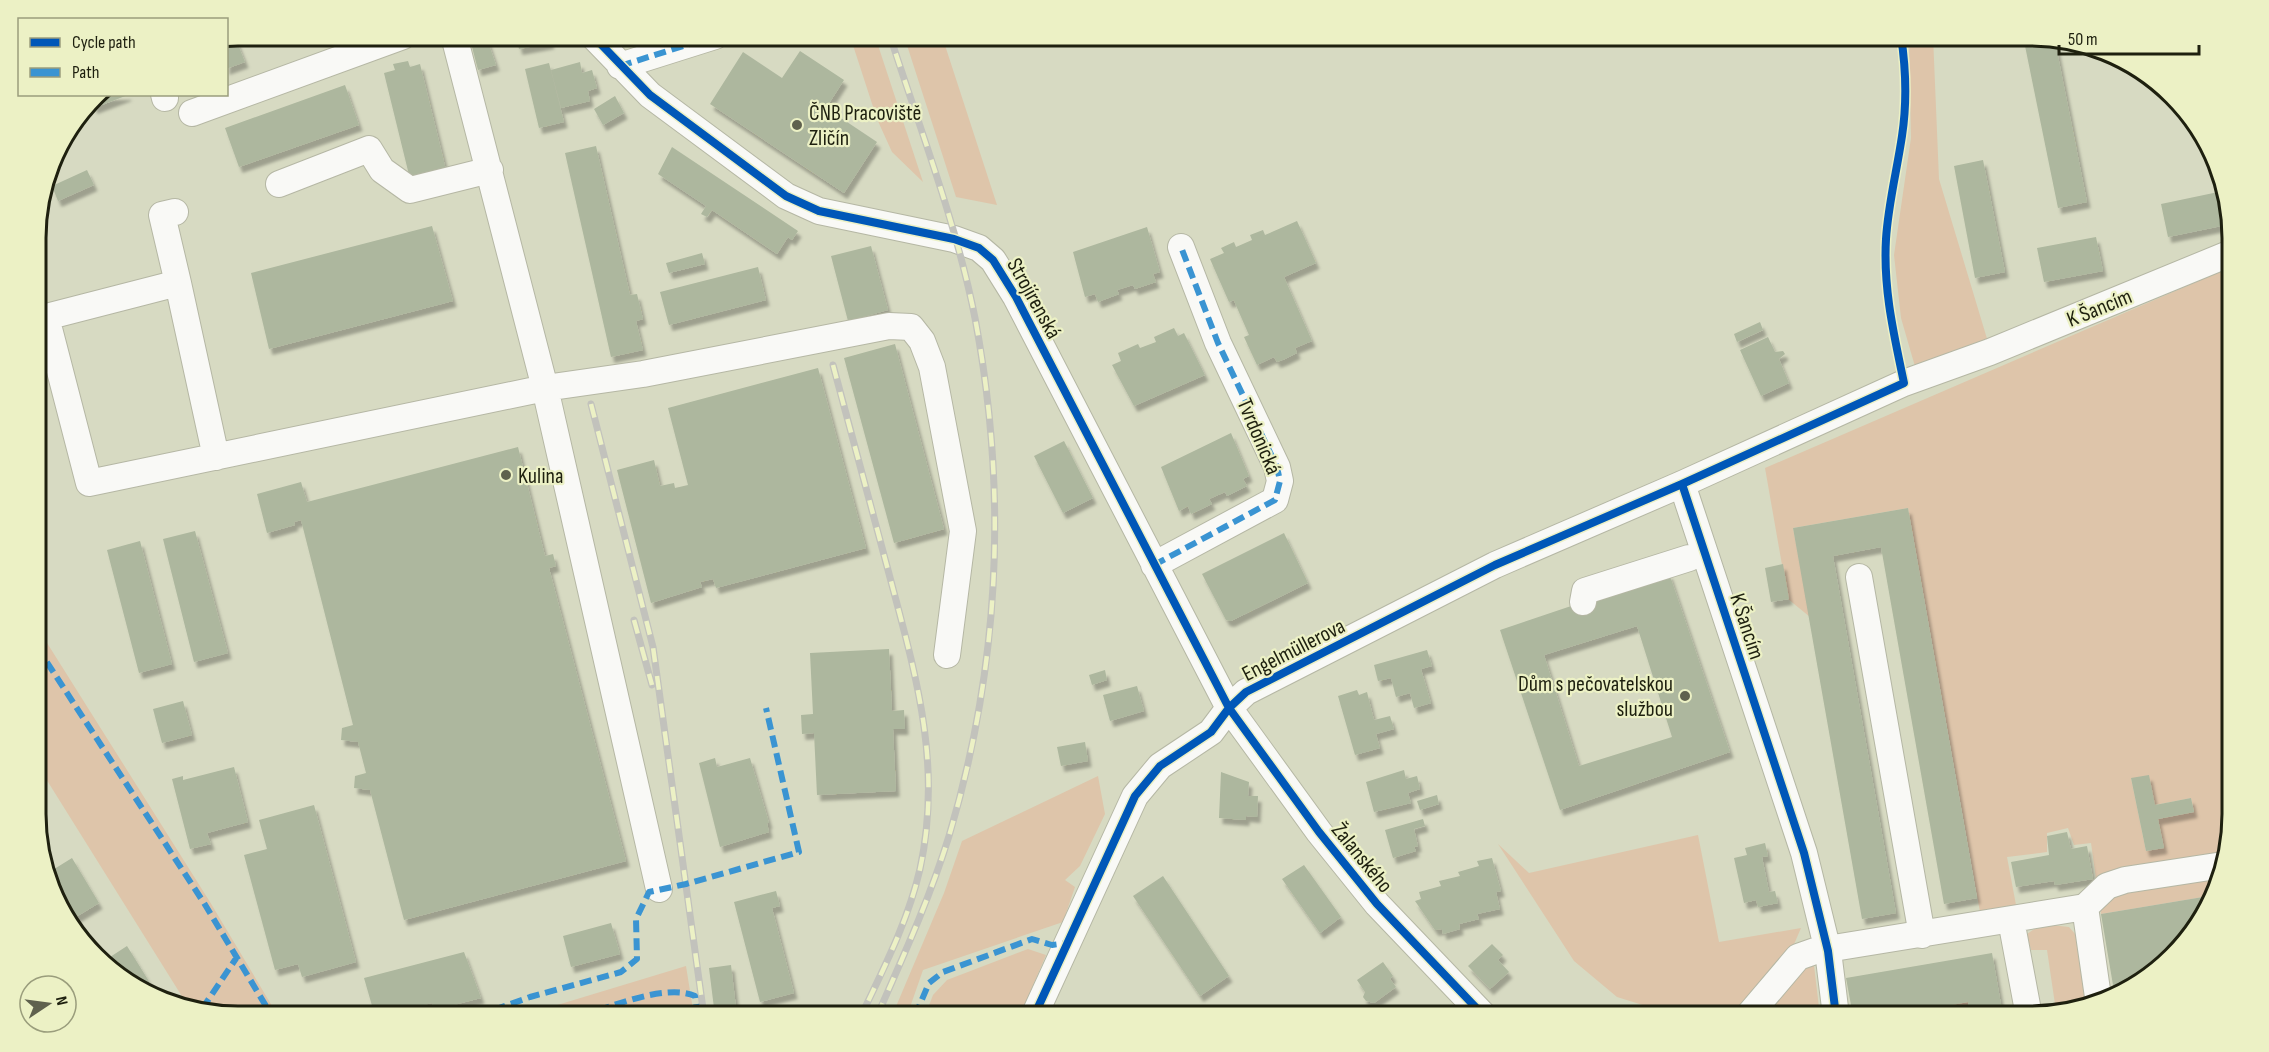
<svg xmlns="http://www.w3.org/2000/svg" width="2269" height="1052" font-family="'Sofia Sans Condensed',sans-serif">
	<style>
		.green { fill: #dec5aa; fill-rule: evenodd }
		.building { fill: #adb79e; fill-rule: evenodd; filter: url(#shadow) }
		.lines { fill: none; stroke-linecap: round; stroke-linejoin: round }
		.minor-casing { stroke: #b5b7a4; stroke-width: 28 }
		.minor { stroke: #f9f9f6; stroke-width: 26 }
		.rail-casing { stroke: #c2c2bc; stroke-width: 7 }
		.rail { stroke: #ecf1c5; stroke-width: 4.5; stroke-dasharray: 14; stroke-linecap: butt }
		.quiet { stroke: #3a94d2; stroke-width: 6; stroke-dasharray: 12 6; stroke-linecap: butt }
		.cycleway-casing { stroke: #ecf1c5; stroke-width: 11 }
		.cycleway { stroke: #0057b8; stroke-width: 8 }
		.poi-dot { fill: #5f614e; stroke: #ecf1c5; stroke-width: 2 }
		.labels { text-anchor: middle; stroke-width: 4.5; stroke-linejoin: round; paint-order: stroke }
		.poi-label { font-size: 22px; fill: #1e200f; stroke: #ecf1c5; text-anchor: start }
		.street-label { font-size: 22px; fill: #1e200f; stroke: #ecf1c5 }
		.rim { fill: none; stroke: #1e200f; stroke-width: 3 }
	</style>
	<defs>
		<filter id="shadow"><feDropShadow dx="3.5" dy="6" stdDeviation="1.5" flood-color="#0004"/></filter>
	</defs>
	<rect width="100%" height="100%" fill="#d7dac2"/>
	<!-- green -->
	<path class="green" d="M850 36H875L923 182 892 152 877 119Z
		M904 36H942L997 205 956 197Z
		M1909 36H1933L1939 179 1988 342 1916 370 1901 318 1894 255 1911 138Z
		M2231 267 2233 814 2217 891 2215 895 2101 914 2091 843 2074 845 2068 828 2047 833V852L2007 857 2016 905 1980 912 1908 508 1793 528 1810 617 1788 599 1765 468ZM2131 778 2155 805 2191 798 2194 812 2158 819 2164 848 2146 851Z
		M37 627 210 902 278 1016H238L188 1006 38 766Z
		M1098 776 1105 814 1080 866 1065 880 1075 887 1063 922 923 970 907 1016H892L944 893 962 841Z
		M1698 835 1719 942 1801 928 1783 970 1746 1012 1678 1016 1617 997 1574 961 1498 844 1529 873Z
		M2042 924 2069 927 2083 943 2092 999 2056 1011 2047 950H2031L2027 934Z
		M1028 949 1046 955 1020 1016H925L933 995 947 980Z
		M1813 957 1820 1016H1759Z
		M686 966 694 1016H521Z
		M1968 1002 1970 1016H1888Z"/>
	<!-- building -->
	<path class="building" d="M516 36H549L551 43 519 49Z
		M2023 36 2055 41 2087 202 2058 208Z
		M235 37 245 62 226 69V38Z
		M487 39 496 65 478 70 471 43Z
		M800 51 844 80 826 108 877 142 844 193 710 104 743 52 782 78Z
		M408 61 410 67 420 64 447 174 411 183 384 73 395 70 393 64Z
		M580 62 582 73 592 70 597 88 588 91 590 101 561 108 551 70Z
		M549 63 564 122 539 128 525 69Z
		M345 85 359 125 239 167 225 128Z
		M98 94H128V95L94 108 92 103Z
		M615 96 624 113 603 125 594 109Z
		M596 146 630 295 637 294 643 319 636 321 643 350 611 357 565 153Z
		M672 147 798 231 792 240 788 237 777 254 712 210 707 217 701 214 706 206 658 174Z
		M1983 160 2005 272 1975 278 1954 166Z
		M87 170 94 185 58 201 52 186Z
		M2223 191 2231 212V224L2168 237 2161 204Z
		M1297 221 1316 263 1284 277 1312 341 1295 348 1297 353 1285 359 1277 362 1274 357 1257 365 1244 337 1249 335 1235 303 1234 300 1229 302 1210 259 1224 253 1221 248 1234 242 1236 247 1252 240 1250 235 1263 230 1265 235Z
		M432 226 453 301 269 349 251 273Z
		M1147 227 1160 272 1153 274 1156 282 1135 289 1133 285 1117 290 1119 294 1098 302 1095 294 1085 297 1073 252Z
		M2096 237 2103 271 2044 282 2037 248Z
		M871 246 888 310 848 321 831 256Z
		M702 253 705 264 669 273 666 263Z
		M758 267 766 300 669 325 660 292Z
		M1760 322 1763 330 1737 342 1734 334Z
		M1174 328 1178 336 1184 333 1205 375 1134 406 1112 365 1121 361 1118 353 1138 344 1140 348 1156 342 1154 337Z
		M1768 337 1775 352 1783 351 1785 354 1779 359 1789 383 1761 396 1740 350Z
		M895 344 944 529 894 543 844 358Z
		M818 368 866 548 716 588 713 579 700 582 702 587 651 603 617 470 654 460 660 486 674 483 675 488 688 485 668 408Z
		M1231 433 1249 476 1243 479 1247 486 1227 496 1225 492 1209 499 1212 504 1191 514 1188 506 1179 511 1161 467Z
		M1064 441 1093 498 1063 513 1034 456Z
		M518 447 545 556 553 554 556 566 549 568 626 861 404 920 370 790 354 788 355 776 366 773 358 742 341 740 342 728 353 725 301 520 294 522 295 525 267 533 257 494 301 482 307 502Z
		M1908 508 1977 898 1944 904 1881 547 1833 556 1896 913 1862 919 1793 528Z
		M195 531 228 653 194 662 163 539Z
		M1284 533 1308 583 1231 621 1226 620 1202 574Z
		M140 541 172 664 139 673 107 550Z
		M1783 564 1789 599 1771 602 1765 568Z
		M1669 573 1730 752 1560 810 1500 630ZM1637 626 1672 737 1579 766 1544 655Z
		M889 649 892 711 904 710 905 729H893L896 791 817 795 814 733 802 734 801 715 813 714 810 653Z
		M1427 650 1432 666 1421 669 1431 703 1414 708 1410 693 1396 697 1391 678 1378 681 1374 665Z
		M1105 670 1107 680 1092 685 1089 675Z
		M1137 686 1144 711 1110 721 1103 695Z
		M1357 690 1359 695 1367 692 1374 720 1390 716 1394 729 1376 734 1380 748 1355 755 1338 696Z
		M183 701 192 735 162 743 153 709Z
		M1085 742 1088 761 1061 766 1057 747Z
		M715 758 717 767 750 758 769 823H767L769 832 720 847 699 763Z
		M234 767 248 822 207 833 211 844 190 849 172 779 183 776V780Z
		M1404 770 1406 779 1417 776 1419 784 1420 789 1408 793 1411 803 1374 812 1366 782Z
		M1221 772 1249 782 1248 796H1258L1257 817 1246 816V820L1219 818Z
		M2149 775 2155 805 2191 798 2194 812 2158 819 2164 848 2146 851 2131 778Z
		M1437 795 1439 804 1420 810 1417 801Z
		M314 805 356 962 302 977 298 964 275 970 244 855 267 849 259 820Z
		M1423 819 1425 826 1414 829 1418 846 1414 847 1416 851 1393 858 1385 830Z
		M2067 832 2071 849 2087 846 2093 879 2055 885 2054 881 2016 887 2011 862 2049 855 2047 836Z
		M1765 843 1768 856 1762 857 1769 892 1775 891 1778 903 1758 907 1756 900 1744 903 1734 858 1747 855 1745 848Z
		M72 858 99 903 71 920 51 871Z
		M1492 858 1501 891 1496 892 1500 909 1477 914 1479 919 1459 924 1460 929 1443 934 1442 929 1435 930 1415 901 1421 899 1419 892 1441 886 1439 881 1460 876 1458 872 1479 866 1477 861Z
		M1304 865 1341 917 1320 933 1282 879Z
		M1163 876 1229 976 1200 996 1133 896Z
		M776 891 780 906 772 908 794 993 760 1002 734 902Z
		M2215 895 2183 947 2147 979 2113 985 2101 914Z
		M611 923 620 954 571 967 563 936Z
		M1492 944 1503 955 1498 960 1509 972 1490 989 1468 966Z
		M127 946 155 991 151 993 107 959Z
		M464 952 481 998 434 1010 432 1003 375 1016 364 978Z
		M1992 953 2003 1016H1970L1968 1002 1888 1016H1853L1846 978Z
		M1383 962 1393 976 1390 979 1396 987 1374 1003 1366 1001 1363 997 1365 992 1357 980Z
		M731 965 737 1016H715L709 968Z"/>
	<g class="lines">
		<defs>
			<path id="minor" d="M454 36 545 388 659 889
				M593 36 650 95 786 196 819 211 954 239 979 248 993 260 1016 297 1229 708 1319 832 1377 904 1484 1016
				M620 66 715 36
				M164 94 165 98
				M192 113 403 36
				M279 184 369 149 382 170 410 190 490 170
				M175 212 162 215 178 283 46 317 89 483 545 388 643 374 889 326 911 327 922 341 932 367 963 531 947 655
				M178 283 216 457
				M1682 484 1804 853 1828 951 1836 1016
				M1154 565 1275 500 1280 481 1277 467 1218 343 1181 247
				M1859 577 1922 935
				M1583 602 1585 591 1689 558
				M2085 907 2107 886 2125 880 2223 865
				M2011 920 2029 1016
				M1034 1016 1135 796 1160 766 1211 732 1229 708 1246 692 1495 565 1682 484 1904 383 1990 352 2231 253
				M1748 1016 1798 957 1815 951 2085 907 2098 997"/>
		</defs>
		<!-- minor casing -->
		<use href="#minor" class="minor-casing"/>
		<!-- minor -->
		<use href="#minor" class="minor"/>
		<defs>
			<path id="rail" d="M833 365C851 433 870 502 888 570 915 672 943 763 920 869 908 921 884 968 861 1016
				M591 404 653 647 704 1016
				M634 620 652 685
				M877 1016C903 957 930 898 949 836 1000 665 1008 493 975 318 956 222 920 129 890 36"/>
		</defs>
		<!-- rail casing -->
		<use href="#rail" class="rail-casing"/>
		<!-- rail -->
		<use href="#rail" class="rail"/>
		<!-- quiet -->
		<path class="quiet" d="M620 66 715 36
			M1154 565 1275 500 1280 481 1277 467 1218 343 1181 247
			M37 647 204 903 272 1016
			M202 1009 237 957
			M477 1016 530 997 621 972 637 959 636 919 649 892 686 884 799 852 766 708
			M581 1016C611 1007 666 983 695 996L698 1016
			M915 1016 929 983 943 972 1032 939 1052 945 1067 943"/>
		<defs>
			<path id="cycleway" d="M593 36 650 95 786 196 819 211 954 239 979 248 993 260 1016 297 1229 708 1319 832 1377 904 1484 1016
				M1682 484 1804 853 1828 951 1836 1016
				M1034 1016 1135 796 1160 766 1211 732 1229 708 1246 692 1495 565 1682 484 1904 383C1894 335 1883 289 1886 239 1888 205 1897 170 1902 136 1907 103 1906 69 1901 36"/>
		</defs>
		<!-- cycleway casing -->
		<use href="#cycleway" class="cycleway-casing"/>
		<!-- cycleway -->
		<use href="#cycleway" class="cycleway"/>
	</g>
	<!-- markers -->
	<g class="poi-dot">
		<circle cx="797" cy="125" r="6"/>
		<circle cx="506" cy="475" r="6"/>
		<circle cx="1685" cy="696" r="6"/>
	</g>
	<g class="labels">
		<!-- poi labels -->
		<g class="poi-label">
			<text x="809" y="120">ČNB Pracoviště<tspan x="809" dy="25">Zličín</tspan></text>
			<text x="518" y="483">Kulina</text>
			<text x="1673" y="691" text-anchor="end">Dům s pečovatelskou<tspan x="1673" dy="25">službou</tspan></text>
		</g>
		<!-- street labels -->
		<g class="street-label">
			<text transform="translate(1035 298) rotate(61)" y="8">Strojírenská</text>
			<text transform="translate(2099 307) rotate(-22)" y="8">K Šancím</text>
			<text transform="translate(1260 436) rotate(67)" y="8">Tvrdonická</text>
			<text transform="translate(1748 626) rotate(72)" y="8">K Šancím</text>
			<text transform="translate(1293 649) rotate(-27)" y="8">Engelmüllerova</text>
			<text transform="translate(1363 857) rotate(51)" y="8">Žalanského</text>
		</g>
	</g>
	<!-- crop -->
	<path d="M0 0H2269V1052H0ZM238 46H2030A192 192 0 0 1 2222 238V814A192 192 0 0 1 2030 1006H238A192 192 0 0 1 46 814V238A192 192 0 0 1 238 46Z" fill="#ecf1c5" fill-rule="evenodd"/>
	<path class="rim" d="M238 46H2030A192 192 0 0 1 2222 238V814A192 192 0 0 1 2030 1006H238A192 192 0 0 1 46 814V238A192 192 0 0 1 238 46Z"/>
	<!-- legend -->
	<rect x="18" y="18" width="210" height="78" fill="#ecf1c5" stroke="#9a9d7c" stroke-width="1.5"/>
	<rect x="30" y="38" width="30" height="9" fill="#0057b8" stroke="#9a9d7c" stroke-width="1.5"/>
	<text x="72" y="48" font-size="18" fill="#1e200f">Cycle path</text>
	<rect x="30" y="68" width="30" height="9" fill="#3a94d2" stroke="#9a9d7c" stroke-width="1.5"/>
	<text x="72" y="78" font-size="18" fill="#1e200f">Path</text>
	<!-- north arrow -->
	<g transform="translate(48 1004) rotate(77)"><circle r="28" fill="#ecf1c5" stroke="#9a9d7c" stroke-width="1.5"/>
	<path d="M0-4.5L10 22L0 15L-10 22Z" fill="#5f614e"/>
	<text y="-9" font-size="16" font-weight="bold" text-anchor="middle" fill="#1e200f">N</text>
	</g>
	<!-- scale -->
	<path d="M2059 45v9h140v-9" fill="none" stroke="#1e200f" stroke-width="3"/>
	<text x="2068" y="45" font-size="18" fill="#1e200f" stroke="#ecf1c5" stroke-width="4.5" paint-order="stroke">50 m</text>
</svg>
